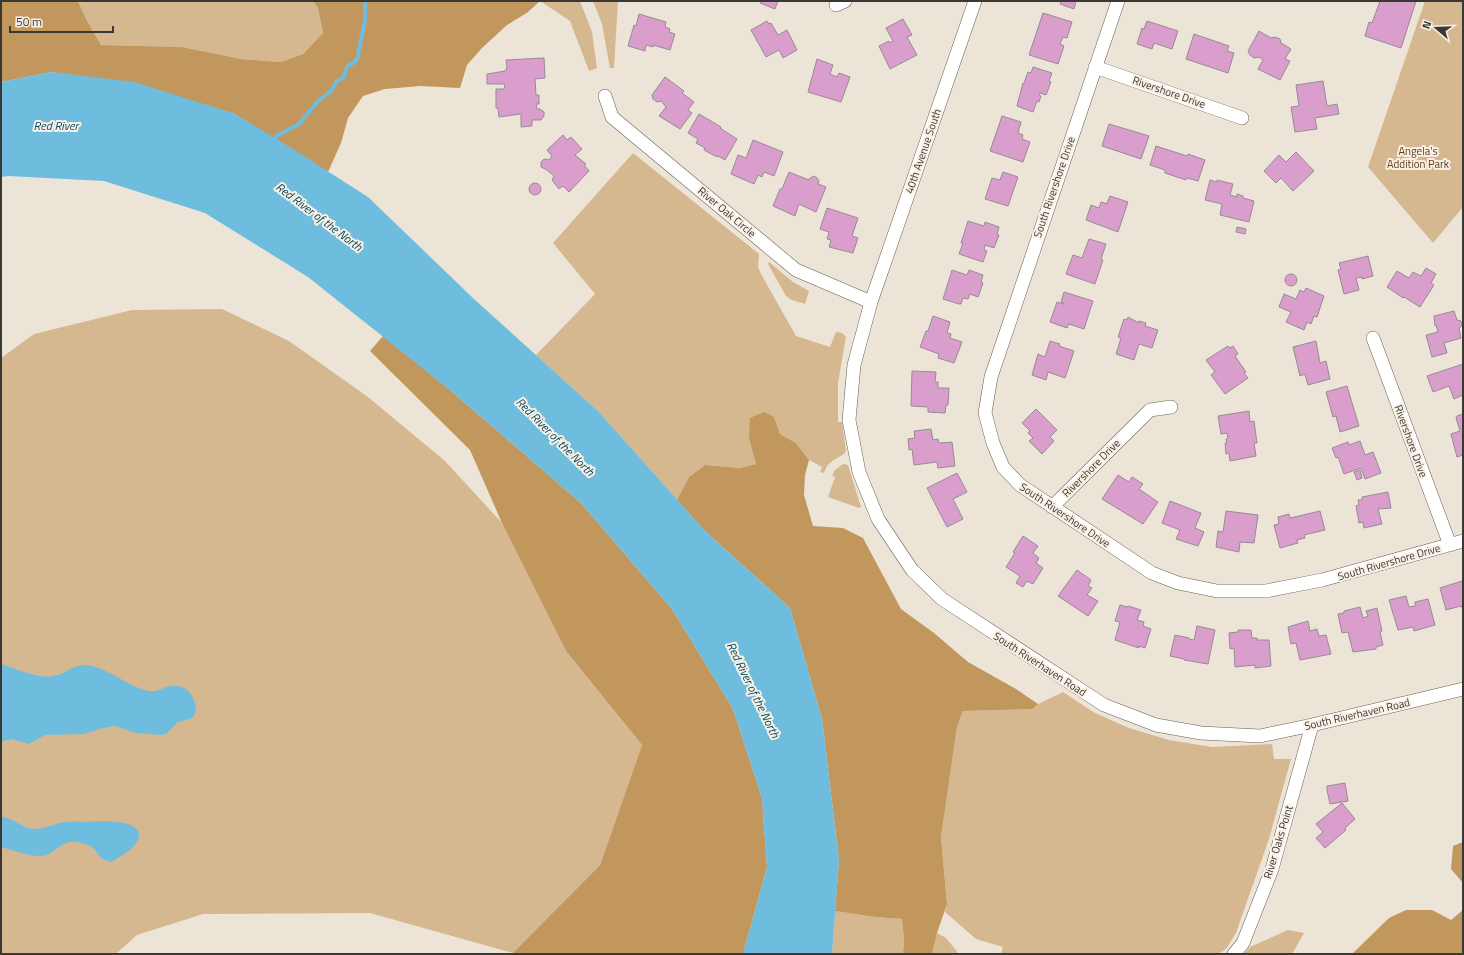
<svg xmlns="http://www.w3.org/2000/svg" width="1464" height="955" font-family="'Titillium Web',sans-serif">
	<style>
		.green { fill: #d6b890 }
		.forest { fill: #c1975d }
		.water { fill: #6ebdde }
		.lines { fill: none; stroke-linecap: round; stroke-linejoin: round }
		.stream { stroke: #6ebdde; stroke-width: 4 }
		.building { fill: #d99ecc; stroke: #968b94 }
		.minor-casing { stroke: #675f55; stroke-width: 14 }
		.minor { stroke: #fff; stroke-width: 13 }
		.labels { text-anchor: middle; stroke-width: 4; stroke-linejoin: round; paint-order: stroke }
		.street-label { font-size: 11px; fill: #3b3733; stroke: #faf1e6 }
		.park-label { font-size: 11px; fill: #5e4113; stroke: #faf1e6 }
		.water-label { font-size: 12px; font-style: italic; fill: #024960; stroke: #faf1e6 }
	</style>
	<rect width="100%" height="100%" fill="#ede4d8"/>
	<!-- green -->
	<path class="green" d="M78 1H313L318 8 323 33 303 54 281 62 241 59 182 47 101 45 86 19Z
		M540 1H580L592 32 597 68 589 71 570 21Z
		M593 1H618L614 68H610L602 24Z
		M1425 1H1463V207L1433 243 1368 167Z
		M633 153 759 254 758 267 761 274 796 336 830 347 836 332 842 333 846 337 838 383V422H842L846 452C837 460 828 460 824 473L820 472 822 467 809 460 796 443 780 434 774 417 749 439 756 464 740 468 705 465 689 477 677 500 599 412 536 355 595 294 553 243Z
		M769 262 793 282 809 291 805 304 792 300 786 296 768 264Z
		M222 309 289 341 368 397 445 461 502 523 566 651 642 745 600 865 513 953 370 913 203 914 137 935 116 954H1V358L34 334 132 310Z
		M843 464 848 465 861 507 859 508 828 497 835 477 832 476 835 470Z
		M1063 692 1095 713 1129 728 1169 740 1212 747 1272 744 1274 759H1291L1269 839 1244 910 1236 933 1226 949 1218 954H1001L1003 947 976 939 945 912 947 904 941 837 957 727 963 711 1033 709 1038 704Z
		M835 911 875 917 902 919 904 940 903 954H832Z
		M1288 930 1304 933 1292 954H1244L1250 947Z
		M937 933 946 938 959 954H932Z"/>
	<!-- forest -->
	<path class="forest" d="M1 1H78L86 19 101 45 182 47 241 59 281 62 303 54 323 33 318 8 313 1H540L528 12 507 25 482 48 467 65 460 88 420 86 385 89 363 96 348 118 341 143 328 172 233 113 52 72 1 82Z
		M383 336 450 390 581 503 672 609 733 709 762 798 767 867 743 954H507L513 953 600 865 642 745 566 651 502 523 470 450 370 351Z
		M764 412 774 417 780 434 796 443 809 460 805 475 804 495 813 526 843 528 863 538 901 609 934 633 968 662 1016 689 1038 704 1033 709 963 711 957 727 941 837 947 904 937 933 932 954H903L904 940 902 919 875 917 835 911 839 860 822 719 790 608 704 530 677 500 689 477 705 465 740 468 756 464 749 439 750 418Z
		M1463 842V883L1451 869 1453 846Z
		M1406 910H1432L1451 920 1463 910V954H1352L1389 918Z"/>
	<!-- water -->
	<path class="water" d="M52 72 134 82 233 113 285 144 368 197 475 300 599 412 704 530 790 608 822 719 839 860 832 954H743L767 867 762 798 733 709 672 609 581 503 450 390 308 277 205 213 104 181 8 176 1 177V82Z
		M1 664C18 669 37 679 54 676 65 674 74 664 85 665 106 667 122 682 141 689 145 690 151 692 156 691 159 690 161 689 164 688 175 683 188 687 193 698 196 705 197 710 193 718L178 722 166 734 161 735 136 733 115 726 103 728 84 734 45 735 29 744 11 739 1 742Z
		M1 817C13 817 22 829 35 829 45 829 55 823 65 822 72 821 79 822 86 822 99 821 152 818 136 843 131 851 119 857 112 862 97 859 102 857 93 848 89 844 78 842 73 842 61 841 56 852 46 855 35 859 12 850 1 847Z"/>
	<g class="lines">
		<!-- stream -->
		<path class="stream" d="M273 143 276 136 299 124 317 102 331 91 337 81 343 78 347 67 357 60 365 20V1"/>
	</g>
	<!-- building -->
	<path class="building" d="M761 1H780H778L775 9 760 3Z
		M1061 1H1076L1074 9 1060 4Z
		M1380 1H1416L1401 48 1365 36 1369 22 1372 23Z
		M1043 13 1072 22 1067 38 1063 37 1060 44 1064 46 1058 64 1029 55Z
		M639 14 666 22 665 27 670 29 669 32 675 34 670 50 653 45V47L646 45 645 51 628 46 634 25 636 26Z
		M903 19 912 35 907 37 917 55 890 69 879 46 889 41 890 43 893 41 886 28Z
		M767 21 769 24 771 23 778 35 787 30 797 50 783 58 779 50 766 57 751 30Z
		M1147 21 1178 31 1172 49 1154 43 1152 49 1137 44 1142 28 1144 29Z
		M1259 31 1271 38 1275 37 1280 39 1281 43 1291 49 1285 59 1290 61 1280 80 1258 69 1263 60 1259 57 1254 58 1250 55 1248 51Z
		M1194 34 1229 46 1227 51 1234 53 1228 73 1186 59Z
		M544 58 545 78 535 79 536 95H539V104H536L537 109H540L544 112V116L541 120H532V126L521 127V114L499 117 498 108H496V89H504L505 84H487V74L505 71 507 68 506 60Z
		M817 59 833 65 830 74 837 77 839 73 850 77 841 102 808 92Z
		M1033 67 1052 73 1049 81 1051 82 1046 95 1040 93 1039 95 1041 96 1039 102 1037 101 1033 112 1017 106 1023 83H1024L1028 72 1031 73Z
		M665 77 684 91 682 93 694 102 688 110 692 113 680 129 659 116 666 107 661 101 657 102 653 99 652 95Z
		M1323 81 1327 106 1337 104 1339 114 1315 118 1317 129 1295 132 1291 107 1299 106 1296 85Z
		M699 114 721 127 720 128 737 139 725 160 718 156 717 157 704 150 705 148 696 143 698 139 688 133Z
		M1002 116 1021 122 1018 133 1023 135 1022 139 1030 142 1023 162 990 151Z
		M1109 124 1149 136 1141 159 1102 146Z
		M563 135 567 140 571 137 582 149 575 155 586 164 584 165 589 171 569 192 563 186 559 189 552 180 554 176 547 170 541 167V162L544 159 549 160 552 156 547 150Z
		M753 140 783 152 774 176 764 172 762 177 758 175 754 184 731 174 738 155 746 158Z
		M1156 146 1187 156 1188 154 1205 160 1198 181 1187 178 1186 180 1165 173V170L1150 165Z
		M1296 152 1314 171 1293 191 1281 178 1276 183 1264 171 1279 155 1286 162Z
		M789 172 809 180 810 178 814 176 817 178 819 181 818 184 826 187 816 212 799 204 795 216 773 206 780 189H782Z
		M1003 172 1018 177 1008 206 985 199 992 178 1000 180Z
		M1210 180 1217 182V180L1233 184 1230 195 1237 197V194L1243 196V198L1254 201 1249 222 1220 215 1222 204 1205 200Z
		M529 189a6 6 0 1 1 12 0a6 6 0 1 1-12 0Z
		M1110 196 1128 202 1118 232 1086 220 1091 205 1099 208 1101 202 1108 204 1107 203Z
		M827 208 858 218 852 236 858 238 853 253 829 247 831 240 827 239 829 232 820 229Z
		M968 221 984 226 985 222 999 227 997 235H999L994 248 985 245 984 250 987 251 983 262 959 254 963 243H961Z
		M1237 227 1246 229 1245 234 1236 232Z
		M1089 239 1106 244 1101 259 1103 260 1095 284 1066 274 1073 255 1082 258Z
		M1368 256 1373 276 1362 279V277L1356 278 1359 290 1344 294 1338 270 1341 269 1339 263Z
		M1426 268 1436 274 1431 283 1434 285 1420 307 1404 297 1403 298 1387 287 1397 271 1409 278 1413 272 1421 276Z
		M952 270 967 275 969 270 983 275 981 282 983 283 978 297 970 294 968 299 963 298 961 304H959L943 299Z
		M1285 280a6 6 0 1 1 12 0a6 6 0 1 1-12 0Z
		M1306 288 1324 296 1317 317 1314 316 1311 324 1307 322 1304 330 1286 322 1291 312 1279 307 1284 294 1296 299 1300 290 1304 292Z
		M1064 292 1093 301 1084 329 1069 324 1067 328 1050 322 1057 302 1063 304 1064 303 1061 302Z
		M1454 311 1457 320 1461 321 1462 325 1459 329 1461 338 1444 343 1447 353 1432 357 1426 335 1438 332 1436 325 1435 326 1434 316Z
		M933 316 950 322 947 333 951 334 950 338 962 342 954 363 938 358 939 354 920 347 926 331H928Z
		M1128 317 1139 323V321L1146 323 1145 326 1158 330 1152 348 1139 344 1134 360 1116 354 1121 338 1118 337 1124 319 1127 320Z
		M1050 341 1060 344 1059 346 1074 351 1065 378 1048 372 1046 380 1032 375 1038 354 1045 357Z
		M1316 341 1320 363 1326 361 1330 379 1308 385 1305 374 1300 376 1293 347Z
		M1228 346 1230 348 1233 346 1238 354 1235 356 1246 372 1244 373 1248 378 1225 394 1211 375 1215 372 1206 360Z
		M1463 364V395L1454 399 1449 386 1433 392 1427 376Z
		M912 371 936 372 935 382H938V388H949L948 405H946L945 413 928 412V407L911 406Z
		M1347 386 1359 426 1340 432 1336 416 1333 417 1326 392Z
		M1036 409 1057 430 1050 437 1054 441 1042 454 1029 441 1033 438 1028 433 1030 431 1022 423Z
		M1249 411 1250 422 1254 421 1257 443H1254L1256 456 1230 461 1229 453 1226 454 1225 443H1227L1226 439 1228 438 1227 433 1221 434 1218 416Z
		M1463 414V455L1457 457 1451 434 1460 431 1456 418 1457 416Z
		M931 429 933 440 938 439 939 443 952 442 955 466 938 468 937 462 914 465 912 449 909 450 908 439 915 438 914 431Z
		M1360 441 1365 455 1373 452 1381 473 1365 479 1361 468 1344 474 1338 457 1336 458 1332 448 1348 442 1349 445Z
		M1360 470 1362 478 1357 480 1354 472Z
		M957 473 967 492 953 499 963 519 947 527 927 488Z
		M1118 475 1129 482 1132 477 1143 484 1139 489 1158 502 1143 524 1102 499Z
		M1388 492 1391 508 1378 509 1382 524 1364 528 1363 522 1359 523 1356 506 1359 505 1358 500H1362V497Z
		M1170 501 1201 513 1195 528 1204 532 1198 546 1176 539 1180 530 1162 523Z
		M1226 511 1258 515 1254 543 1240 542 1239 552 1216 547 1218 531 1223 532Z
		M1320 511 1325 530 1304 535 1305 538 1297 540 1298 543 1280 548 1274 525 1279 524 1278 517 1289 514 1290 518Z
		M1023 536 1038 546 1033 553 1039 558 1036 563 1043 568 1033 584 1027 581 1023 587 1016 583 1020 576 1006 567 1015 553 1013 552Z
		M1077 570 1091 580 1088 586 1092 588 1087 595 1098 601 1088 616 1058 596Z
		M1462 581 1463 586V610L1461 606 1446 610 1440 588Z
		M1406 596 1409 607 1415 606V602L1428 599 1435 625 1414 631 1413 627 1398 630 1389 600Z
		M1120 605 1127 607 1128 606 1141 610 1137 620 1144 622 1143 626 1151 629 1145 648 1139 646V648L1115 640 1120 622 1115 621Z
		M1360 607 1363 618 1368 616 1366 611 1377 608 1382 631 1380 632 1383 645 1376 647V649L1353 652 1348 632 1342 633 1338 614 1344 613V611Z
		M1308 621 1310 631 1317 629 1319 636 1326 635 1331 654 1300 660 1296 643 1291 644 1288 627Z
		M1197 626 1215 630 1208 664 1184 660V659L1170 656 1175 635 1189 638V639L1194 640Z
		M1238 630H1251L1252 638H1257V640H1269L1271 666 1255 668V665L1235 667 1234 648 1230 649 1229 633 1238 632Z
		M1345 783 1348 801 1330 804 1327 790V786Z
		M1342 803 1355 819 1345 828 1346 830 1325 848 1316 838 1323 832 1316 824Z"/>
	<g class="lines">
		<defs>
			<path id="minor" d="M975 1 871 302 854 365 849 420 859 472 878 519 912 570 942 599 1104 705 1156 725 1201 733 1260 736 1312 725 1463 689
				M1118 1 991 377 985 413 993 443 1003 467 1020 485 1152 573 1178 583 1217 591H1266L1322 580 1463 541
				M836 5 845 1
				M1095 67 1242 118
				M605 96 612 117 796 270 871 302
				M1373 338 1450 545
				M1052 507 1150 410 1171 407
				M1234 954 1243 943 1272 869 1312 725"/>
		</defs>
		<!-- minor casing -->
		<use href="#minor" class="minor-casing"/>
		<!-- minor -->
		<use href="#minor" class="minor"/>
	</g>
	<g class="labels">
		<!-- street labels -->
		<g class="street-label">
			<text transform="translate(1169 92) rotate(19)" y="4">Rivershore Drive</text>
			<text transform="translate(923 151) rotate(-71)" y="4">40th Avenue South</text>
			<text transform="translate(1054 187) rotate(-71)" y="4">South Rivershore Drive</text>
			<text transform="translate(727 212) rotate(40)" y="4">River Oak Circle</text>
			<text transform="translate(1411 441) rotate(70)" y="4">Rivershore Drive</text>
			<text transform="translate(1091 468) rotate(-45)" y="4">Rivershore Drive</text>
			<text transform="translate(1065 515) rotate(34)" y="4">South Rivershore Drive</text>
			<text transform="translate(1389 562) rotate(-16)" y="4">South Rivershore Drive</text>
			<text transform="translate(1040 664) rotate(33)" y="4">South Riverhaven Road</text>
			<text transform="translate(1357 714) rotate(-13)" y="4">South Riverhaven Road</text>
			<text transform="translate(1278 842) rotate(-73)" y="4">River Oaks Point</text>
		</g>
		<!-- park labels -->
		<g class="park-label">
			<text x="1418" y="155">Angela's<tspan x="1418" dy="13">Addition Park</tspan></text>
		</g>
		<!-- water labels -->
		<g class="water-label">
			<text x="56" y="130">Red River</text>
			<text transform="translate(319 217) rotate(37)" y="4">Red River of the North</text>
			<text transform="translate(555 437) rotate(45)" y="4">Red River of the North</text>
			<text transform="translate(753 690) rotate(64)" y="4">Red River of the North</text>
		</g>
	</g>
	<!-- border -->
	<rect width="1464" height="955" fill="none" stroke="#3b3733" stroke-width="4"/>
	<!-- north arrow -->
	<g transform="translate(1436 28) rotate(289)" stroke="#faf1e6" stroke-width="3" paint-order="stroke">
	<path d="M0-3L7 15L0 10L-7 15Z" fill="#3b3733"/>
	<text y="-6" font-size="11" font-weight="bold" text-anchor="middle" fill="#3b3733">N</text>
	</g>
	<!-- scale -->
	<path d="M10 26v6h103v-6" fill="none" stroke="#3b3733" stroke-width="2"/>
	<text x="16" y="26" font-size="12" fill="#3b3733" stroke="#faf1e6" stroke-width="3" paint-order="stroke">50 m</text>
</svg>
